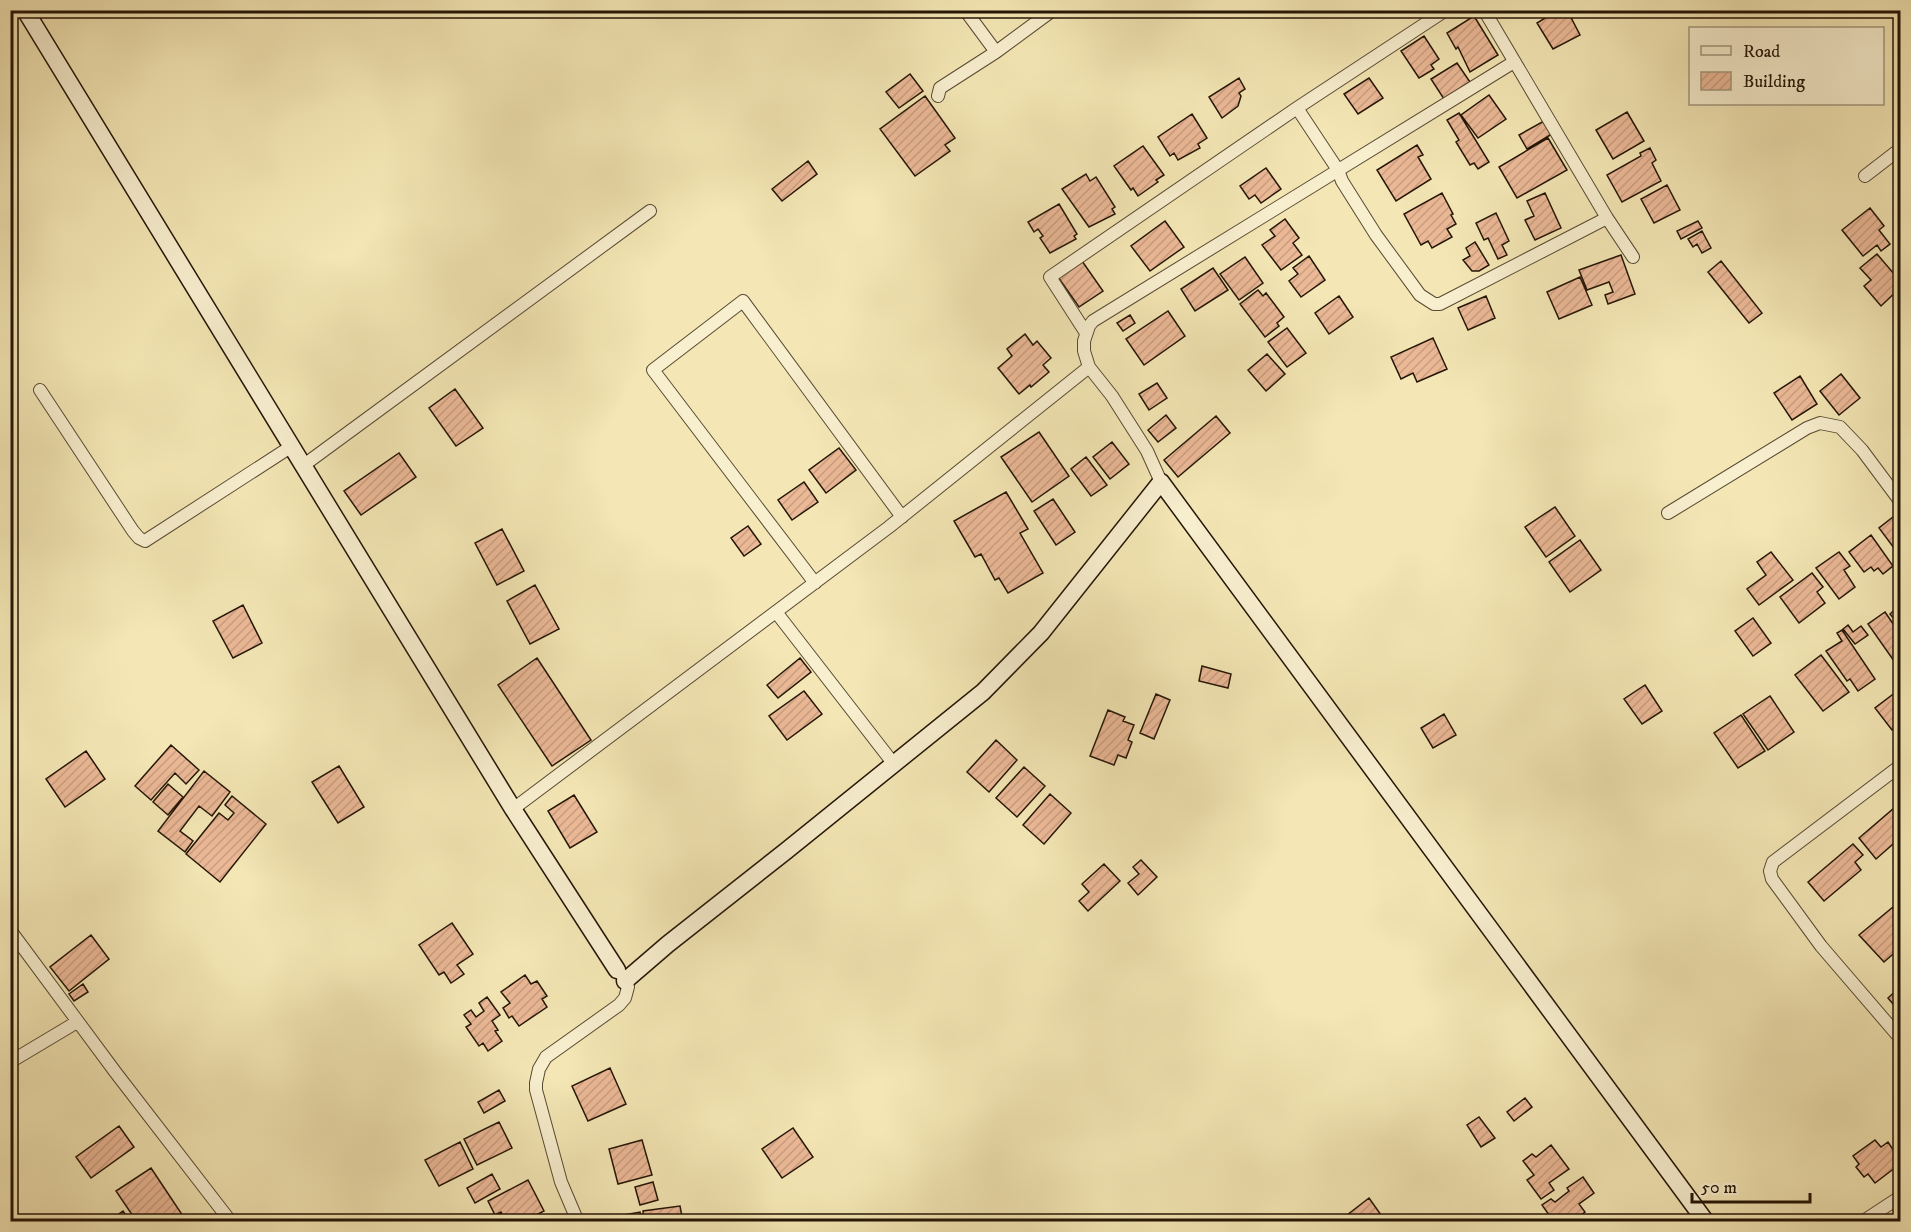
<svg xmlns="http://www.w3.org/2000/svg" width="1911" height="1232" font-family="'IM FELL DW Pica',serif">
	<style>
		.building { fill: url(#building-hatch); stroke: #241506; stroke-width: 1.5 }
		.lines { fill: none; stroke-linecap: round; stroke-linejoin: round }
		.street-casing { stroke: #584a32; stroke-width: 14 }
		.secondary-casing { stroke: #241506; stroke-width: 19 }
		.street { stroke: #f8efcf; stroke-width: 12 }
		.secondary { stroke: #f8efcf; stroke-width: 16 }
	</style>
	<defs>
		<pattern id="building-hatch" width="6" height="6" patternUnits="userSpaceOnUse" patternTransform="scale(1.5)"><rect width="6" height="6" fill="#ecb997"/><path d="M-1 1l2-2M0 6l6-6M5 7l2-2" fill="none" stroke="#ca9e81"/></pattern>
	</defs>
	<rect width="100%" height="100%" fill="#f4e7b5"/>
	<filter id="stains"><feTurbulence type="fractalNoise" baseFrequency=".00333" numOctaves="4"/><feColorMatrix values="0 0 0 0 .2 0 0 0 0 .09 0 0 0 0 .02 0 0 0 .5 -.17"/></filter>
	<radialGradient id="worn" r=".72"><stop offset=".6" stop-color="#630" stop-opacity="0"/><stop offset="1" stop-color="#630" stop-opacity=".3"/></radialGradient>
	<!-- building -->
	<path class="building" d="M1558 10H1567L1580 35 1553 49 1537 23Z
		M1474 16 1498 55 1470 72 1458 47 1456 49 1447 33Z
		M1424 36 1439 59 1431 65 1434 69 1419 78 1401 51Z
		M1457 63 1470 82 1444 99 1431 79Z
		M910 74 923 91 899 108 886 92Z
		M1239 78 1245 89 1239 93 1241 96 1238 106 1222 118 1209 97Z
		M1369 78 1383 98 1358 114 1344 94Z
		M1489 95 1506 119 1478 138 1461 115Z
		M925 96 955 138 945 145 950 151 915 176 880 129Z
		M1627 112 1644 141 1613 159 1596 130Z
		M1459 113 1489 162 1478 169 1474 163 1470 165 1456 142 1459 140 1447 120Z
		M1192 114 1207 138 1198 144 1200 148 1178 160 1174 153 1170 156 1158 137Z
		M1544 121 1552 134 1527 149 1519 135Z
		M1548 138 1567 170 1517 198 1499 167Z
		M1417 145 1423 155 1418 157 1431 179 1396 201 1377 170Z
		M1143 146 1164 175 1156 180 1158 182 1138 196 1133 188 1131 190 1114 166Z
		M1650 148 1656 160 1652 163 1661 181 1622 202 1607 175 1641 156 1640 153Z
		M808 161 817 174 782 201 772 189Z
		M1266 168 1281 189 1261 203 1255 195 1249 199 1240 186Z
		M1086 174 1090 181 1096 177 1115 207 1112 209 1115 214 1089 227 1062 189Z
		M1667 185 1680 210 1654 223 1641 199Z
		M1442 193 1453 214 1451 215 1456 224 1447 229 1452 237 1432 248 1428 241 1421 245 1404 214Z
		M1545 193 1561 228 1535 240 1525 220 1534 216 1527 201Z
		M1059 204 1077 234 1074 236 1076 239 1050 253 1040 238 1043 236 1038 229 1034 232 1028 222Z
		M1870 208 1884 226 1879 230 1890 244 1881 251 1877 245 1863 256 1842 230Z
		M1496 213 1509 241 1502 245 1507 255 1498 259 1488 238 1484 240 1476 223Z
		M1285 219 1299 238 1293 243 1302 255 1281 270 1262 245 1275 236 1270 230Z
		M1165 221 1184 247 1150 271 1131 246Z
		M1698 221 1702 228 1681 239 1677 231Z
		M1702 231 1711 248 1702 253 1697 244 1693 247 1688 239Z
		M1475 242 1489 265 1479 271H1472L1463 260 1470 256 1466 248Z
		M1877 254 1900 281V288L1881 306 1864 286 1871 280 1860 268Z
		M1621 255 1635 294 1608 304 1605 295 1613 292 1609 282 1587 290 1579 270Z
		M1309 256 1325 280 1301 297 1289 281 1298 274 1293 268Z
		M1245 257 1263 283 1239 300 1220 274Z
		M1082 261 1103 291 1079 307 1058 277Z
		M1721 261 1762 313 1749 323 1708 272Z
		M1213 268 1228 290 1195 311 1181 289Z
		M1580 277 1592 305 1559 319 1547 292Z
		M1258 290 1263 296 1266 293 1284 317 1277 323 1279 326 1265 337 1240 304Z
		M1339 296 1353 317 1329 334 1315 313Z
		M1486 296 1495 318 1468 330 1458 308Z
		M1168 311 1185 336 1144 365 1126 339Z
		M1130 315 1135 323 1123 331 1117 323Z
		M1287 328 1306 353 1287 367 1268 342Z
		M1025 334 1033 345 1037 341 1051 358 1043 365 1049 372 1031 387 1030 385 1019 394 998 368 1012 356 1007 349Z
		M1433 338 1447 369 1417 382 1413 373 1401 379 1391 357Z
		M1267 354 1285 374 1266 391 1248 370Z
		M1841 374 1860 398 1839 415 1820 391Z
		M1800 376 1817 404 1792 420 1774 393Z
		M1157 383 1167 398 1149 410 1139 394Z
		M455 389 483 428 456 446 429 408Z
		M1166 415 1176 428 1158 442 1148 430Z
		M1216 416 1230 433 1178 477 1164 460Z
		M1039 432 1069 476 1032 502 1001 457Z
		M1112 442 1129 464 1110 479 1093 457Z
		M839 448 856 470 826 493 809 470Z
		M399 453 416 477 361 515 344 491Z
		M1086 457 1107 485 1091 496 1071 469Z
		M804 482 818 502 792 520 778 500Z
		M1006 492 1028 529 1020 533 1043 573 1008 593 999 578 995 580 981 554 975 557 954 521Z
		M1053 499 1075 532 1056 545 1034 511Z
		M1555 507 1575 536 1546 557 1525 527Z
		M1898 513 1900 516V556L1879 528Z
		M748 526 761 544 744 556 731 538Z
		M502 529 524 571 497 585 475 543Z
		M1871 535 1893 566 1883 574 1878 568 1874 571 1871 567 1864 572 1849 552Z
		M1580 540 1601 570 1570 592 1549 562Z
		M1771 552 1793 580 1759 605 1747 589 1766 575 1757 562Z
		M1839 552 1850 566 1844 570 1855 587 1839 599 1816 568Z
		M1812 573 1823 587 1817 592 1825 603 1799 623 1780 597Z
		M535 585 559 629 530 644 507 601Z
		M243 605 262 643 233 658 213 621Z
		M1900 605V626L1890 614Z
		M1885 612 1900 634V657L1894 661 1868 624Z
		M1753 618 1771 643 1753 656 1735 631Z
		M1848 625 1853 632 1861 626 1868 635 1855 644 1843 629Z
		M1842 630 1875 679 1858 691 1850 679 1847 681 1826 651 1842 641 1837 633Z
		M1821 655 1849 692 1823 711 1795 675Z
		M537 658 591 740 552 766 498 685Z
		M800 658 811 672 778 698 767 685Z
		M1202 666 1231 674 1228 688 1199 681Z
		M1645 685 1662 711 1642 724 1624 699Z
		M1900 689V724L1892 730 1875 708Z
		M804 691 822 714 787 740 769 716Z
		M1156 694 1170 700 1154 739 1140 733Z
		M1770 696 1794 732 1768 750 1743 714Z
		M1108 710 1125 717 1123 721 1134 725 1128 740 1132 742 1126 758 1118 755 1114 765 1090 756Z
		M1444 714 1456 735 1433 748 1421 728Z
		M1741 715 1765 751 1738 768 1714 733Z
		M996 740 1017 760 989 792 967 772Z
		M171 745 199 770 186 784 175 773 151 800 135 786Z
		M86 751 105 779 65 807 46 779Z
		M339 766 364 807 338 823 312 782Z
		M1024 767 1045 786 1017 817 996 798Z
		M204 771 230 792 212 816 199 806 180 831 193 841 185 852 158 831Z
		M168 784 183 797 168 815 153 802Z
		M1050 794 1071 813 1044 844 1023 825Z
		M574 795 597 832 570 848 548 811Z
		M232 796 266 824 220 882 186 854 219 813 228 820 234 813 225 805Z
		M1900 803V838L1876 859 1859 838Z
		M1853 844 1863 855 1855 862 1861 870 1824 901 1808 882Z
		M1141 860 1157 877 1138 895 1128 883 1139 874 1133 867Z
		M1104 864 1120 881 1088 911 1079 901 1089 892 1082 884Z
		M1893 907 1900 916V948L1884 962 1859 935Z
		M452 923 473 954 457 965 464 974 451 983 444 972 439 975 419 945Z
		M91 935 109 959 69 991 50 967Z
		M525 975 531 984 537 981 547 996 542 999 547 1007 519 1026 512 1016 509 1018 503 1008 510 1003 501 992Z
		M83 984 88 992 74 1001 69 994Z
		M1900 987V1008L1898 1010 1888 998Z
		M487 997 500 1015 492 1021 498 1030 495 1031 502 1041 488 1051 483 1043 479 1046 466 1027 471 1024 464 1015 471 1010 476 1017 484 1011 479 1003Z
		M610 1068 626 1104 588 1121 572 1086Z
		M499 1090 505 1101 484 1113 478 1102Z
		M1525 1098 1532 1107 1514 1121 1507 1112Z
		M1479 1117 1495 1138 1481 1147 1467 1125Z
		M499 1122 512 1148 477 1165 464 1139Z
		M119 1126 134 1147 91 1178 76 1157Z
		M793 1128 813 1157 782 1178 762 1149Z
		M642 1140 652 1175 618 1184 609 1149Z
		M1875 1140 1881 1147 1888 1142 1900 1160V1164L1875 1183 1868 1174 1864 1177 1856 1167 1859 1164 1853 1156Z
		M460 1142 473 1169 439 1186 425 1160Z
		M1551 1145 1569 1169 1549 1183 1554 1190 1541 1199 1527 1180 1534 1175 1523 1161 1532 1154 1536 1157Z
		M151 1168 187 1222H137L116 1191Z
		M492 1174 500 1189 475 1203 467 1188Z
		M1583 1177 1594 1193 1579 1204 1585 1212 1572 1222H1554L1542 1205 1551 1199 1555 1202 1569 1191 1567 1188Z
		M528 1180 544 1211 523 1222H506L501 1212 495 1215 488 1201Z
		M653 1182 658 1200 640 1205 635 1187Z
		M1369 1198 1386 1222H1338Z
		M680 1206 683 1222H644L643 1211Z
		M123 1211 130 1222H115L113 1218Z
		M640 1212 642 1222H624L623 1215Z"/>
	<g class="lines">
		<defs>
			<path id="street" d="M965 10 996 52
				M1484 10 1607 218 1633 257
				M938 96 940 88 996 52 1053 10
				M1297 108 1338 170 1342 181 1376 235 1420 295 1434 304H1440L1607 218
				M1865 176 1900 149
				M1086 333 1050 277 1297 108 1446 10
				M40 390 133 531 139 538 145 541 292 446
				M304 465 650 211
				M1161 482 1147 451 1112 396 1089 367 1084 351V341L1089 326 1093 321 1514 62
				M1668 513 1807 428 1820 423 1840 427 1862 450 1900 501
				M815 583 653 370 743 301 902 517
				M776 612 893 763
				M1900 766 1773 862 1770 871 1772 879 1821 946 1900 1038
				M513 809 889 527 1089 367
				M10 930 116 1073 231 1222
				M10 1062 77 1022
				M578 1222 561 1182 536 1090V1083L539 1069 546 1057 619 1005 625 998 628 987 622 975
				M1862 1222 1900 1197"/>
			<path id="secondary" d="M25 10 513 809 617 970
				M625 981 668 944 786 851 983 692 1041 633 1161 482 1706 1222"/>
		</defs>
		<!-- street casing -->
		<use href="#street" class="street-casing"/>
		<!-- secondary casing -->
		<use href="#secondary" class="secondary-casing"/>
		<!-- street -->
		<use href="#street" class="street"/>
		<!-- secondary -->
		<use href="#secondary" class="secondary"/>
	</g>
	<!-- margin -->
	<rect width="1911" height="1232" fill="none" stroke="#f4e7b5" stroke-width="36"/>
	<rect x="12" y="12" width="1887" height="1208" fill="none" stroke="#241506" stroke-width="3"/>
	<rect x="18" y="18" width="1875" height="1196" fill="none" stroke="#241506" stroke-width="1.5"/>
	<!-- legend -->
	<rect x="1689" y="27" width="195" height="78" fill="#f8efcf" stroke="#a3987f" stroke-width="1.5"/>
	<rect x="1701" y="46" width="30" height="9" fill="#f8efcf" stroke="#a3987f" stroke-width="1.5"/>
	<text x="1743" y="57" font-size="18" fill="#241506">Road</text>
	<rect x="1701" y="72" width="30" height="18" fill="url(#building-hatch)" stroke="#a3987f" stroke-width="1.5"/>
	<text x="1743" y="87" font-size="18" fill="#241506">Building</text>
	<!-- scale -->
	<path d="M1692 1193v9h118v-9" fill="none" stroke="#241506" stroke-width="3"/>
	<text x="1701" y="1193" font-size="18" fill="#241506" stroke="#f8efcf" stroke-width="4.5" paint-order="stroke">50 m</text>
	<rect width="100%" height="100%" filter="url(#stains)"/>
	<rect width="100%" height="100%" fill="url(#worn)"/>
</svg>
